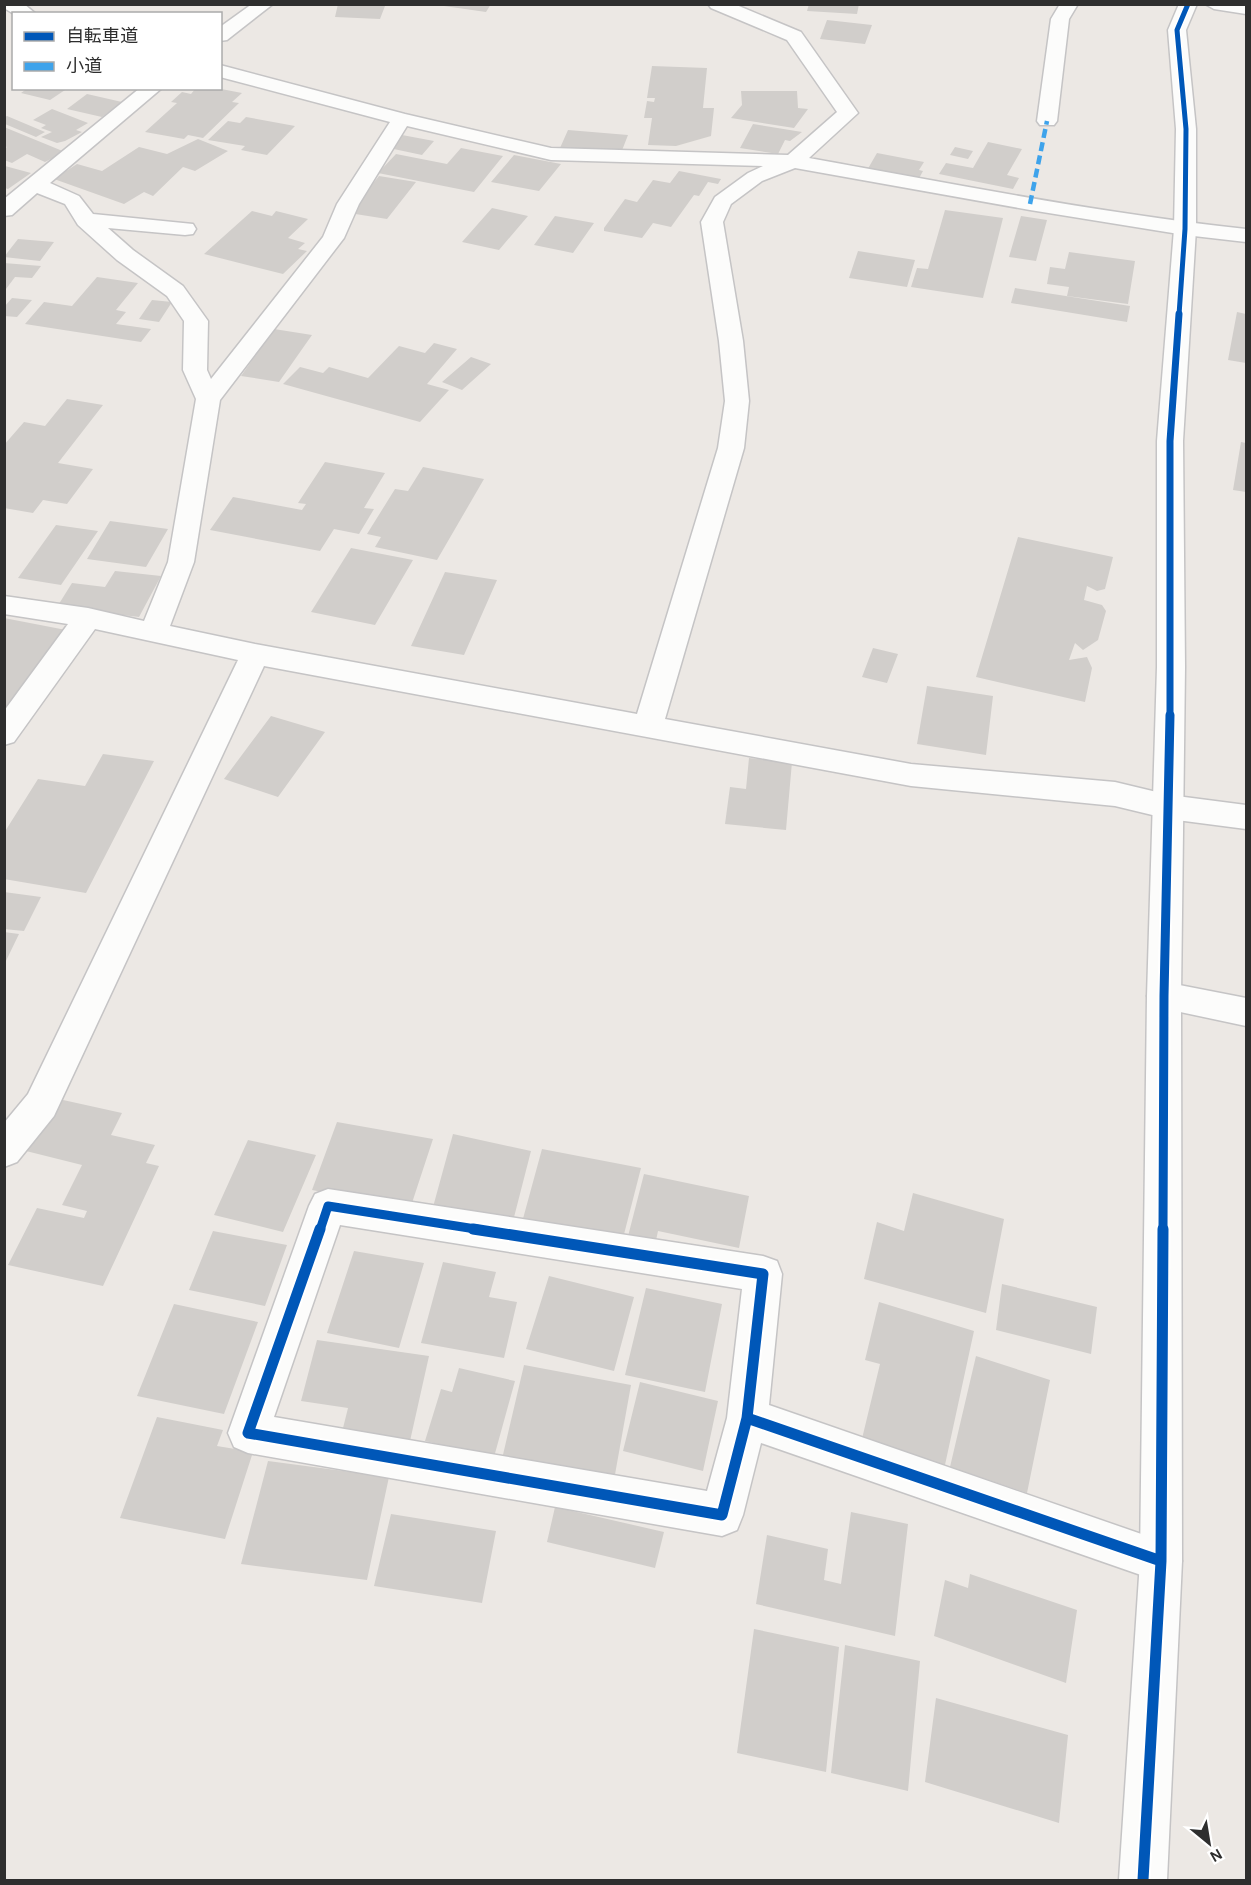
<svg xmlns="http://www.w3.org/2000/svg" width="1251" height="1885" font-family="Karla,'Noto Sans JP',sans-serif">
	<style>
		.building { fill: #d1cecb }
		.lines { fill: none; stroke-linecap: round; stroke-linejoin: round }
		.minor-casing { stroke: #c5c4c5; stroke-width: 3 }
		.tertiary-casing { stroke: #c5c4c5; stroke-width: 3 }
		.minor { fill: #fcfcfb; fill-rule: evenodd }
		.tertiary { fill: #fcfcfb; fill-rule: evenodd }
		.quiet { stroke: #3ea3eb; stroke-width: 4.5; stroke-dasharray: 9 4.5; stroke-linecap: butt }
		.cycleway-far3-casing { stroke: #fff; stroke-width: 8 }
		.cycleway-far2-casing { stroke: #fff; stroke-width: 10 }
		.cycleway-far1-casing { stroke: #fff; stroke-width: 13 }
		.cycleway-casing { stroke: #fff; stroke-width: 15 }
		.cycleway-far3 { stroke: #0057b8; stroke-width: 5 }
		.cycleway-far2 { stroke: #0057b8; stroke-width: 7 }
		.cycleway-far1 { stroke: #0057b8; stroke-width: 9 }
		.cycleway { stroke: #0057b8; stroke-width: 11 }
	</style>
	<rect width="100%" height="100%" fill="#ece8e4"/>
	<!-- building -->
	<path class="building" d="M338 4H374L385 6 380 19 335 17Z
		M430 4H491L486 12Z
		M809 4H859L857 14 807 11Z
		M827 20 872 25 865 44 820 39Z
		M652 66 707 68 703 108H714L711 136 676 146 648 145 652 118H644L647 101 654 102 655 98H647Z
		M28 88H68L50 100 21 93Z
		M196 88H216L242 93 232 102 239 103 203 138 188 135 184 139 145 132 177 103 171 102 182 92 191 94Z
		M741 91H797L798 108 808 109 794 128 731 118 742 105Z
		M87 94 122 102 102 117 67 109Z
		M52 109 88 123 76 130 82 132 65 141 57 143 41 137 52 132 41 128 46 125 33 120Z
		M7 116 45 132 36 137 5 124V117Z
		M246 117 295 126 267 155 241 150 245 146 208 140 228 121 240 123Z
		M753 124 802 132 790 141 785 140 778 154 740 148Z
		M4 127 65 152 45 162 27 154 12 163 4 160V149L7 147 4 146Z
		M568 130 628 135 621 153 560 148Z
		M402 135 434 141 422 155 389 148Z
		M198 139 228 151 195 171 183 167 153 196 144 192 124 204 54 179 77 164 102 171 139 147 167 154Z
		M988 142 1022 149 1007 175 1019 178 1013 189 939 174 946 163 973 168Z
		M955 147 973 151 968 159 950 155Z
		M461 148 503 156 474 192 378 173 396 154 447 164Z
		M877 153 924 162 919 170 923 171 917 182 866 172Z
		M514 155 561 164 539 191 491 182Z
		M5 166 31 173 8 189 5 188Z
		M679 171 721 179 718 184 708 182 699 196 694 195 671 227 653 223 642 238 604 231V228L625 199 637 202 653 180 670 183Z
		M379 176 416 182 387 219 349 213Z
		M492 208 528 216 499 250 462 242Z
		M945 210 1003 218 983 298 911 287 917 268 928 269Z
		M252 211 272 216 276 211 308 219 288 238 305 243 298 249 307 251 283 274 204 254Z
		M555 216 594 223 573 253 534 245Z
		M1021 216 1047 220 1036 261 1009 257Z
		M18 239 54 242 40 261 4 257Z
		M858 251 915 260 907 287 849 278Z
		M1069 252 1135 261 1128 304 1067 296 1069 287 1047 284 1050 267 1065 269Z
		M4 263 41 266 32 278 15 277 6 289Z
		M97 277 138 283 116 310 126 312 116 324 151 329 141 342 25 324 44 302 72 306Z
		M1015 288 1130 306 1127 322 1011 303Z
		M12 298 32 300 17 317 4 316V307Z
		M152 300 172 302 159 322 139 319Z
		M1237 312 1246 314V363L1228 360Z
		M274 329 312 335 279 382 241 376Z
		M434 343 457 349 427 384 449 390 420 422 283 384 300 367 323 373 329 367 368 378 399 346 425 353Z
		M471 357 491 364 462 390 442 382Z
		M67 399 103 405 58 463 93 469 67 504 43 500 33 513 4 508V445L24 422 45 426Z
		M1241 442 1246 443V492L1233 490Z
		M325 462 385 473 364 508 374 509 359 534 334 529 320 551 210 530 233 497 302 510 306 504 298 503Z
		M423 467 484 479 437 560 375 547 381 537 367 534 395 489 408 491Z
		M110 521 168 529 146 567 87 559Z
		M56 525 98 531 61 585 18 578Z
		M1018 537 1113 557 1105 589 1097 591 1087 586 1084 600 1102 605 1106 611 1098 640 1083 650 1075 643 1069 660 1087 657 1092 668 1085 702 976 677Z
		M351 548 413 560 375 625 311 612Z
		M115 571 161 576 139 617 57 607 72 583 105 587Z
		M445 572 497 580 464 655 411 646Z
		M4 618 66 630 4 715Z
		M873 648 898 654 887 683 862 677Z
		M927 686 993 696 986 755 917 744Z
		M271 716 325 732 278 797 224 779Z
		M103 754 154 761 86 893 4 879V833L38 779 85 786Z
		M749 758 792 762 786 830 725 824 730 787 746 789Z
		M4 892 41 897 24 931 4 929Z
		M4 932 19 934 4 965Z
		M54 1098 122 1113 111 1135 155 1145 146 1163 159 1166 103 1286 8 1265 37 1208 84 1218 87 1211 62 1205 82 1165 26 1151Z
		M337 1122 433 1139 410 1209 312 1190Z
		M453 1134 531 1151 512 1225 433 1207Z
		M248 1140 316 1155 283 1232 214 1215Z
		M542 1149 641 1168 621 1246 521 1226Z
		M644 1174 749 1196 739 1248 658 1231 654 1250 626 1244Z
		M913 1193 1004 1219 986 1313 864 1279 877 1222 904 1231Z
		M213 1231 287 1245 265 1306 189 1290Z
		M354 1251 424 1263 399 1348 327 1333Z
		M443 1262 496 1272 489 1297 517 1302 504 1358 421 1343Z
		M549 1276 634 1297 614 1371 526 1349Z
		M1002 1284 1097 1307 1091 1354 996 1330Z
		M646 1288 722 1304 705 1392 625 1375Z
		M879 1302 974 1331 943 1474 860 1447 880 1364 865 1360Z
		M174 1304 258 1322 224 1414 137 1396Z
		M317 1340 429 1356 410 1441 342 1432 348 1408 301 1401Z
		M976 1356 1050 1380 1027 1493 950 1467Z
		M524 1365 631 1385 614 1480 502 1459Z
		M459 1368 515 1381 494 1457 425 1441 441 1389 452 1392Z
		M640 1382 718 1401 703 1471 623 1451Z
		M157 1417 223 1430 217 1446 253 1452 225 1539 120 1518Z
		M268 1461 389 1477 367 1580 241 1564Z
		M555 1507 664 1532 655 1568 547 1542Z
		M851 1512 908 1524 895 1636 756 1604 767 1535 828 1549 824 1580 841 1584Z
		M391 1514 496 1531 482 1603 374 1586Z
		M970 1574 1077 1610 1066 1683 934 1636 945 1580 968 1588Z
		M754 1629 839 1647 826 1772 737 1753Z
		M845 1645 920 1661 908 1791 831 1773Z
		M936 1698 1068 1735 1059 1823 925 1782Z"/>
	<g class="lines">
		<defs>
			<path id="minor" d="M4 4H24L36 14H14L4 8Z
				M252 4H273L227 40 220 41V27Z
				M708 4H734L801 32 858 113 809 158C954 184 1099 213 1246 229V242L1185 235 1030 210 795 168 762 181 731 204 723 222 743 341 749 401 744 448 665 719 911 764 1115 782 1169 795 1246 805V829L1169 819 1115 806 911 786 264 666 54 1116 17 1162 4 1167V1123L28 1094 238 660 95 629 14 742 4 745V711L68 624 4 614V596L88 608 144 621 168 562 196 399 183 370 184 321 167 296 117 260 78 225 65 204 37 193 12 215 4 216V199L140 88H162L50 183 79 196 93 214 193 224 196 229 193 234 185 235 108 228 133 250 183 286 208 321 207 370 211 379 323 237 337 204 390 122 220 77V65L405 114 551 148 788 155 837 112 787 40 711 8ZM407 126 551 160 763 166 748 173 715 197 701 222 719 341 725 401 718 448 637 714 255 644 170 626 194 562 220 400 344 238 359 204Z
				M1060 4H1078L1069 19 1057 121 1054 125H1040L1037 121 1051 19Z
				M1164 982 1246 998V1026L1152 1006 1147 996 1152 986Z
				M328 1189 763 1256 777 1261 782 1274 769 1405 1176 1546 1182 1561 1176 1576 1161 1582 761 1443 743 1515 737 1530 722 1536 248 1453 234 1447 228 1433 309 1206 315 1194ZM340 1225 742 1289 727 1418 707 1491 274 1417Z"/>
			<path id="tertiary" d="M1179 4H1197L1186 30 1196 129V229L1183 441 1185 667 1181 996 1182 1561 1167 1880H1119L1140 1561 1147 996 1157 667V441L1174 229 1176 129 1168 30Z
				M1205 4H1246V14L1214 9Z"/>
		</defs>
		<!-- minor casing -->
		<use href="#minor" class="minor-casing"/>
		<!-- tertiary casing -->
		<use href="#tertiary" class="tertiary-casing"/>
		<!-- minor -->
		<use href="#minor" class="minor"/>
		<!-- tertiary -->
		<use href="#tertiary" class="tertiary"/>
		<!-- quiet -->
		<path class="quiet" d="M1030 204 1047 121"/>
		<defs>
			<path id="cycleway-far3" d="M1179 315 1185 229 1186 129 1177 30 1188 4"/>
			<path id="cycleway-far2" d="M1170 717V441L1179 314"/>
			<path id="cycleway-far1" d="M320 1230 328 1206 482 1230
				M1163 1230 1164 996 1170 715"/>
			<path id="cycleway" d="M320 1229 248 1433 722 1515 747 1418
				M473 1229 763 1274 747 1418
				M747 1418 1161 1561
				M1143 1880 1161 1561 1163 1229"/>
		</defs>
		<!-- cycleway-far3 casing -->
		<use href="#cycleway-far3" class="cycleway-far3-casing"/>
		<!-- cycleway-far2 casing -->
		<use href="#cycleway-far2" class="cycleway-far2-casing"/>
		<!-- cycleway-far1 casing -->
		<use href="#cycleway-far1" class="cycleway-far1-casing"/>
		<!-- cycleway casing -->
		<use href="#cycleway" class="cycleway-casing"/>
		<!-- cycleway-far3 -->
		<use href="#cycleway-far3" class="cycleway-far3"/>
		<!-- cycleway-far2 -->
		<use href="#cycleway-far2" class="cycleway-far2"/>
		<!-- cycleway-far1 -->
		<use href="#cycleway-far1" class="cycleway-far1"/>
		<!-- cycleway -->
		<use href="#cycleway" class="cycleway"/>
	</g>
	<!-- border -->
	<rect width="1251" height="1885" fill="none" stroke="#2e2e2e" stroke-width="12"/>
	<!-- legend -->
	<rect x="12" y="12" width="210" height="78" fill="#ffffff" stroke="#ababab" stroke-width="1.5"/>
	<rect x="24" y="32" width="30" height="9" fill="#0057b8" stroke="#ababab" stroke-width="1.5"/>
	<text x="66" y="42" font-size="18" fill="#2e2e2e">自転車道</text>
	<rect x="24" y="62" width="30" height="9" fill="#3ea3eb" stroke="#ababab" stroke-width="1.5"/>
	<text x="66" y="72" font-size="18" fill="#2e2e2e">小道</text>
	<!-- north arrow -->
	<g transform="translate(1209 1843) rotate(150)" stroke="#ffffff" stroke-width="4.5" paint-order="stroke">
	<path d="M0-4.5L10 22L0 15L-10 22Z" fill="#2e2e2e"/>
	<text y="-9" font-size="16" font-weight="bold" text-anchor="middle" fill="#2e2e2e">N</text>
	</g>
</svg>
